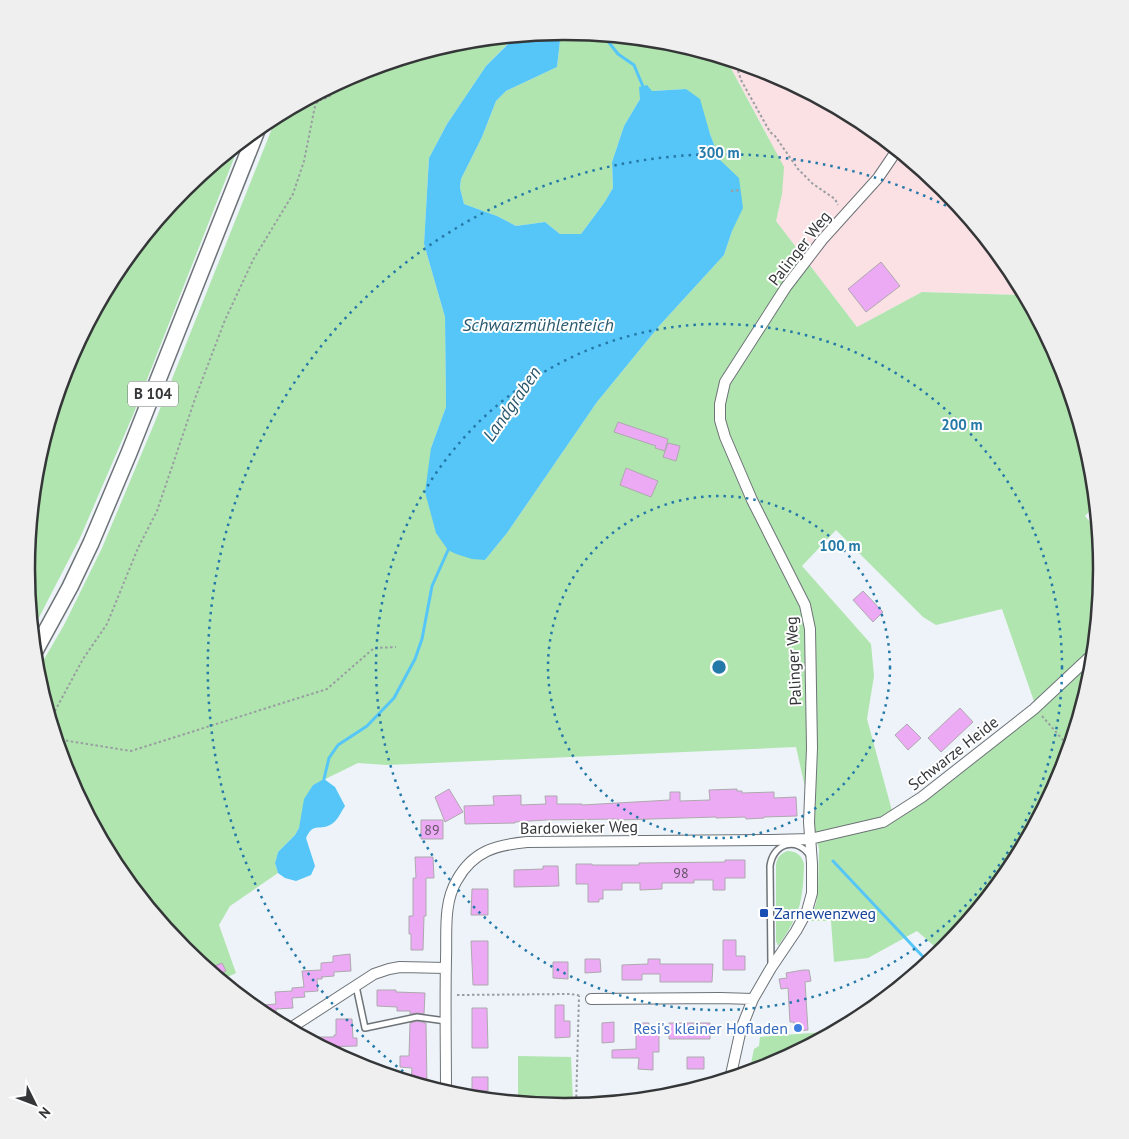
<svg xmlns="http://www.w3.org/2000/svg" width="1129" height="1139" font-family="'PT Sans',sans-serif">
	<style>
		.commercial { fill: #fbe0e4 }
		.green { fill: #b0e5af; fill-rule: evenodd }
		.water { fill: #55c6f7 }
		.lines { fill: none; stroke-linecap: round; stroke-linejoin: round }
		.stream { stroke: #55c6f7; stroke-width: 3 }
		.building { fill: #edaaf4; stroke: #ada9ae }
		.service-casing { stroke: #6d7377; stroke-width: 8 }
		.minor-casing { stroke: #6d7377; stroke-width: 12 }
		.primary-casing { stroke: #6d7377; stroke-width: 18 }
		.path { stroke: #999ea1; stroke-width: 2; stroke-dasharray: 2.5 2.5; stroke-linecap: butt }
		.service { stroke: #fff; stroke-width: 5 }
		.minor { stroke: #fff; stroke-width: 10 }
		.primary { stroke: #fff; stroke-width: 15 }
		.ring { fill: none; stroke: #2579a9; stroke-width: 2.5; stroke-dasharray: 2.5 5 }
		.transit-dot { fill: #1a4fb4; stroke: #fff; stroke-width: 2 }
		.shop-dot { fill: #3f7fe0; stroke: #fff; stroke-width: 2 }
		.labels { text-anchor: middle; stroke-width: 4; stroke-linejoin: round; paint-order: stroke }
		.number-label { font-size: 14px; fill: #625367 }
		.shield { fill: #fff; stroke: #717274; stroke-width: 1 }
		.shield-label { font-size: 15px; font-weight: bold; fill: #343638 }
		.street-label { font-size: 16px; fill: #343638; stroke: #fff }
		.transit-label { font-size: 16px; fill: #164399; stroke: #fff; text-anchor: start }
		.shop-label { font-size: 16px; fill: #366cbe; stroke: #fff; text-anchor: end }
		.water-label { font-size: 18px; font-style: italic; fill: #2b596e; stroke: #fff }
		.rim { fill: none; stroke: #343638; stroke-width: 2.5 }
		.centre { fill: #2579a9; stroke: #fff; stroke-width: 2.5 }
		.ring-label { font-size: 15px; text-anchor: middle; font-weight: bold; fill: #2579a9; stroke: #fff; stroke-width: 4; stroke-linejoin: round; paint-order: stroke }
	</style>
	<rect width="100%" height="100%" fill="#edf3f8"/>
	<!-- commercial -->
	<path class="commercial" d="M726 59 771 72 864 122 945 189 1012 271 1023 291 1019 295 922 292 857 327 776 221 782 194 768 136Z"/>
	<!-- green -->
	<path class="green" d="M565 31 670 42 726 59 784 167 782 194 776 221 857 327 922 292 1019 295 1023 291 1062 364 1092 465 1096 505 1085 516 1099 533 1103 570 1092 675 1062 776 1012 869 942 953 917 931 868 958 834 962 831 921H810L816 904 818 888 819 849 796 747 387 765 358 763 313 785 299 828 295 835 278 852 275 863 278 873 230 906 219 925 236 973 221 980 184 950 117 868 67 775 36 673 64 625 102 548 154 424 277 116 359 72 460 42 515 36 486 66 447 124 429 158 424 244 445 317 446 407 431 448 485 560 507 533 597 402 660 325 724 255 732 231 720 160 710 134 686 89 652 91 640 99 624 126 612 162 613 188 604 203 581 234H560L545 222 516 226 497 216 464 204 460 188 461 179 482 137 496 101 506 91 557 67 561 32ZM836 530 923 617 936 625 1002 609 1037 710 894 818 867 719 874 676 871 644 802 566Z
		M240 143 133 415 80 538 32 631 26 569 37 464 67 363 117 270 184 189Z
		M787 851C796 851 802 855 804 864 803 902 800 915 778 946L776 941V865C777 858 780 854 787 851Z
		M837 1031 770 1067 749 1073 754 1049 759 1046 760 1037Z
		M518 1056 571 1057 573 1102H538L537 1097H518Z"/>
	<!-- water -->
	<path class="water" d="M561 32 557 67 506 91 496 101 482 137 461 179 460 188 464 204 497 216 516 226 545 222 560 234H581L604 203 613 188 612 162 624 126 640 99 639 87 647 85 652 91 686 89 700 99 710 134 720 160 739 178 743 208 732 231 724 255 660 325 597 402 507 533 485 560 472 559 456 554 448 550 436 533 425 492 431 448 446 407 445 317 424 244 429 158 447 124 486 66 515 37Z
		M324 779 335 787 345 806C341 812 337 822 330 825 317 831 314 822 306 838L315 866 311 875 296 881 285 878 278 873 275 863 278 852 295 835 299 828 304 799 313 785Z"/>
	<g class="lines">
		<!-- stream -->
		<path class="stream" d="M603 35 618 54 634 65 644 89
			M324 779 329 758 338 745 367 726 394 698 415 659 422 639 432 586 449 548
			M833 861 927 961"/>
	</g>
	<!-- building -->
	<path class="building" d="M881 262 900 286 866 312 848 289Z
		M618 422 668 439 665 451 655 448 656 446 614 432Z
		M668 443 680 446 676 461 663 457Z
		M626 468 658 481 651 497 620 485Z
		M863 591 883 612 873 622 853 600Z
		M960 708 973 722 941 752 928 738Z
		M907 724 921 738 908 750 895 735Z
		M449 789 463 812 445 822 435 797Z
		M737 789V791H742V793L774 792V798L796 797 797 816 764 817V818L746 819 745 817 716 818V817L618 820V819L546 820 515 822V823L465 824 464 806 494 805 493 796 521 795V805L546 804 545 796H557V804H582V805L670 800V792H680V801L710 800 709 790Z
		M421 820H443V839H421Z
		M415 857H433L434 878H426V916H424L423 950H411V934H409V916H413V878H416Z
		M725 860H745V878H725V890H713V880H694V883H662V889L640 890V883H622V890H603V899H599V902H588V884H576V864H592V865H639V863L725 862Z
		M543 866H558L559 886 514 887V870L543 869Z
		M472 889H488V915H471Z
		M723 940H736V956H745V970H723Z
		M471 941H488V985H473Z
		M350 954 351 971 334 972V976L322 977V976V979H317L318 991 304 992 305 997 292 998 293 1008 276 1009V1013L264 1014 263 1005 276 1004 275 992 292 991V988L304 987 302 971 321 970V963L333 962V956Z
		M585 959H600L601 972 585 973Z
		M648 959H660V964H713L712 982H660V974H642V980H622V965L648 964Z
		M553 962H568V979L553 978Z
		M222 963 226 971 215 976 207 969Z
		M803 970H809L811 981 805 982 808 1030 794 1031V1022H790L788 988 781 989 779 979 787 978 786 973Z
		M377 990H396V992L425 993 424 1014 417 1013 410 1014V1011H397V1007L377 1006Z
		M555 1005H564V1021H570V1037L555 1038Z
		M472 1008H487L488 1048H472Z
		M336 1019H352L353 1038H357V1046L321 1047 303 1037H334V1035H336Z
		M417 1021 426 1023 427 1087 411 1083 412 1068 400 1067V1056H409L410 1023Z
		M614 1022V1042L602 1043V1023Z
		M636 1023H649L648 1031H659V1052H653V1070L638 1069 639 1058H612V1050L636 1049Z
		M669 1023H710V1039H669Z
		M687 1057H704V1069H687Z
		M472 1077H488V1091H472Z"/>
	<g class="lines">
		<defs>
			<path id="service" d="M771 965 770 866C773 843 797 836 810 856
				M356 986 365 1028 417 1017 446 1021"/>
			<path id="minor" d="M591 999 720 998 753 999
				M289 1029 374 974 389 969 400 967 446 968
				M730 1079 741 1029 753 999 771 968 796 931 807 911 812 893V864L809 822 812 748 810 629 805 605 752 500 725 437 720 420V404L725 382 786 287 822 240 878 178 893 156 896 149
				M446 1093C446 1049 445 1004 446 959 447 934 443 903 457 880 473 851 496 845 527 842L772 840 810 839 883 822 922 797 1034 709 1095 652"/>
			<path id="primary" d="M34 653 70 587 91 543 129 453 258 128"/>
		</defs>
		<!-- service casing -->
		<use href="#service" class="service-casing"/>
		<!-- minor casing -->
		<use href="#minor" class="minor-casing"/>
		<!-- primary casing -->
		<use href="#primary" class="primary-casing"/>
		<!-- path -->
		<path class="path" d="M735 61 741 80 770 132 775 136 798 169 813 184 835 199 838 205
			M731 191 741 190
			M1042 716 1070 748
			M50 720 83 659 107 624 138 548 157 511 196 396 225 320 253 260 293 194 304 161 315 106 318 101 329 97 340 82
			M56 739 131 751 327 689 374 648 396 647
			M457 995 571 994 582 996
			M576 1107 579 996"/>
		<!-- service -->
		<use href="#service" class="service"/>
		<!-- minor -->
		<use href="#minor" class="minor"/>
		<!-- primary -->
		<use href="#primary" class="primary"/>
	</g>
	<!-- distance rings -->
	<g class="ring">
		<circle cx="719" cy="667" r="171"/>
		<circle cx="719" cy="667" r="343"/>
		<path d="M421 1085A514 514 0 0 1 968 217"/>
	</g>
	<!-- markers -->
	<rect class="transit-dot" x="759" y="908" width="10" height="10" rx="2.5"/>
	<circle class="shop-dot" cx="798" cy="1028" r="5"/>
	<g class="labels">
		<!-- number labels -->
		<g class="number-label">
			<text x="432" y="835">89</text>
			<text x="681" y="878">98</text>
		</g>
		<!-- shield labels -->
		<rect class="shield" x="128" y="381.5" width="50" height="25" rx="4"/>
		<g class="shield-label">
			<text x="153" y="399">B 104</text>
		</g>
		<!-- street labels -->
		<g class="street-label">
			<text transform="translate(799 248) rotate(-52)" y="6">Palinger Weg</text>
			<text transform="translate(793 661) rotate(-93)" y="6">Palinger Weg</text>
			<text transform="translate(953 753) rotate(-38)" y="6">Schwarze Heide</text>
			<text transform="translate(579 827) rotate(-1)" y="6">Bardowieker Weg</text>
		</g>
		<!-- transit labels -->
		<g class="transit-label">
			<text x="774" y="919">Zarnewenzweg</text>
		</g>
		<!-- shop labels -->
		<g class="shop-label">
			<text x="788" y="1034">Resi's kleiner Hofladen</text>
		</g>
		<!-- water labels -->
		<g class="water-label">
			<text x="538" y="331">Schwarzmühlenteich</text>
			<text transform="translate(512 404) rotate(-55)" y="6">Landgraben</text>
		</g>
	</g>
	<!-- crop -->
	<path d="M0 0H1129V1139H0ZM35 569a529 529 0 1 1 1058 0a529 529 0 1 1-1058 0Z" fill="#efefef" fill-rule="evenodd"/>
	<path class="rim" d="M35 569a529 529 0 1 1 1058 0a529 529 0 1 1-1058 0Z"/>
	<circle cx="719" cy="667" r="8" class="centre"/>
	<g class="ring-label">
		<text x="719" y="158">300 m</text>
		<text x="962" y="430">200 m</text>
		<text x="840" y="551">100 m</text>
	</g>
	<!-- north arrow -->
	<g transform="translate(35 1104) rotate(132)" stroke="#ffffff" stroke-width="4" paint-order="stroke">
	<path d="M0-4L9 19L0 12L-9 19Z" fill="#343638"/>
	<text y="-8" font-size="14" font-weight="bold" text-anchor="middle" fill="#343638">N</text>
	</g>
</svg>
